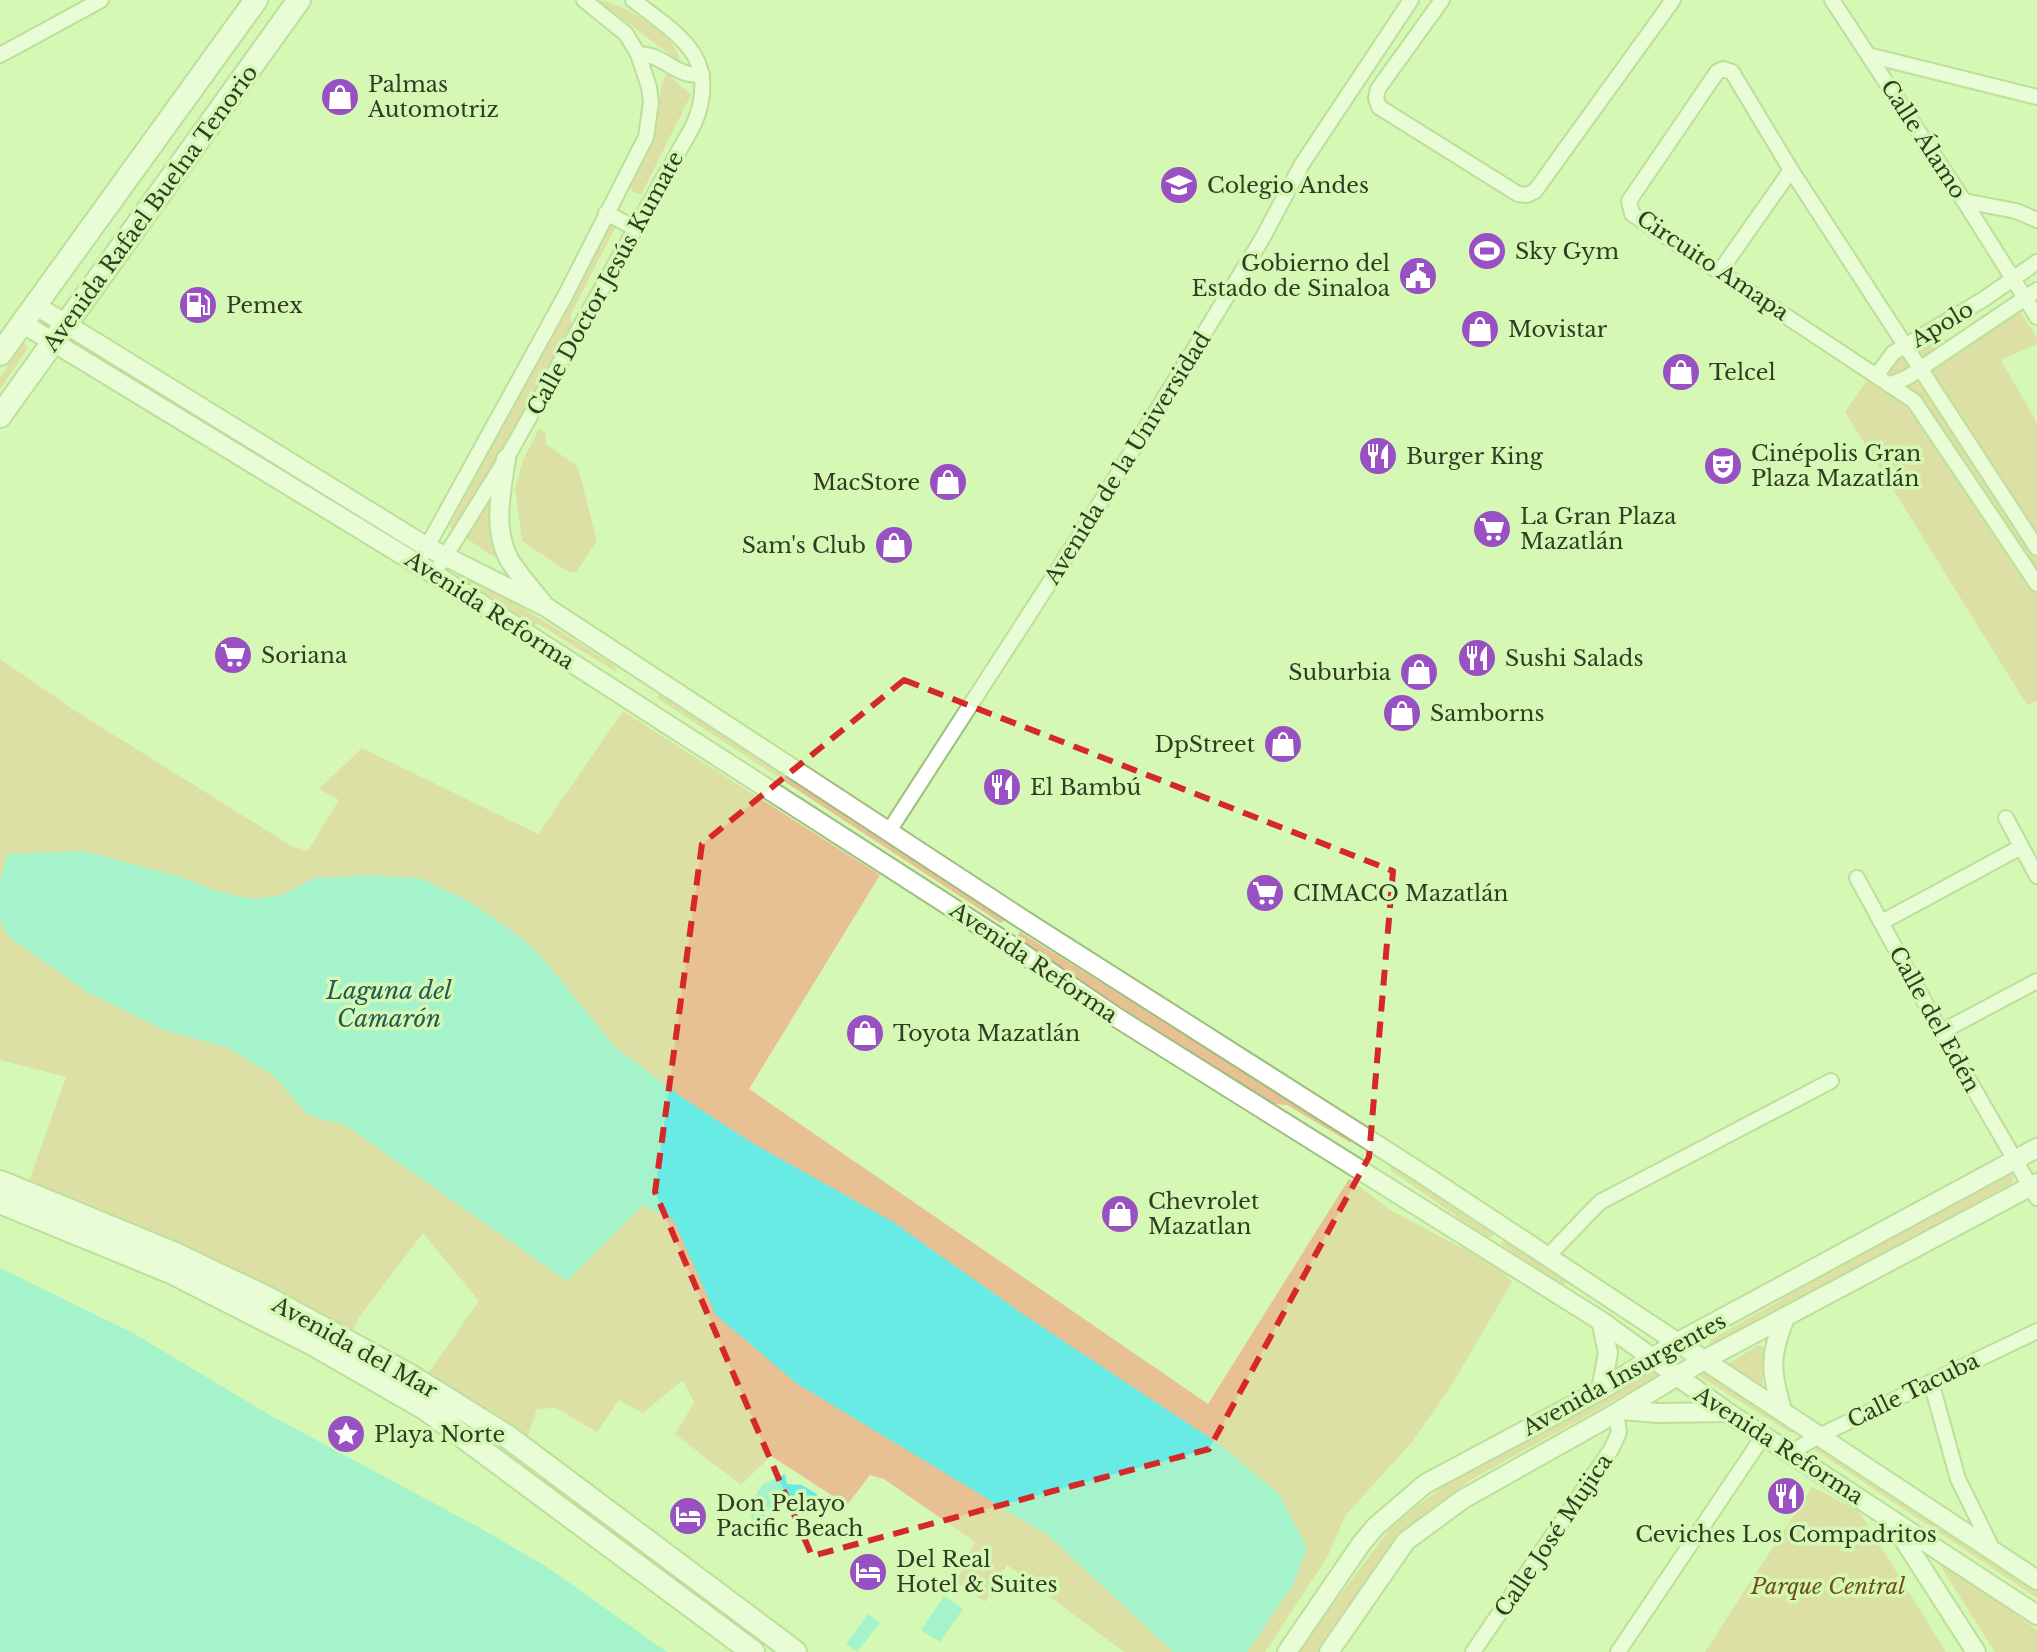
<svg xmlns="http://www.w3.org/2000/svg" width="2037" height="1652" font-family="'Libre Baskerville',serif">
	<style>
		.green { fill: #e7c093 }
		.water { fill: #68ebe4 }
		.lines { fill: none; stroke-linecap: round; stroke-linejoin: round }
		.street-casing { stroke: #9dbf7e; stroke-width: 18 }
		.secondary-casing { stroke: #9dbf7e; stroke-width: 22 }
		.primary-casing { stroke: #9dbf7e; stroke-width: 26 }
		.street { stroke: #fff; stroke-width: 14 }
		.secondary { stroke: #fff; stroke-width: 18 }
		.primary { stroke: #fff; stroke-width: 22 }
		.marked { fill: none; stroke: #d62828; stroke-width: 6; stroke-dasharray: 16 10; stroke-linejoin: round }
		.labels { text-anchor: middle; stroke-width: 7; stroke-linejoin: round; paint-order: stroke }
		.poi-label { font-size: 22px; fill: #303d22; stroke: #d5f9b5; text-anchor: start }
		.street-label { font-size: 22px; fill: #303d22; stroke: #d5f9b5 }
		.park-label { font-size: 22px; font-style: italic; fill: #744d14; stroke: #d5f9b5 }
		.water-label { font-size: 24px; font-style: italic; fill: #235b58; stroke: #d5f9b5 }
	</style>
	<rect width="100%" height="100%" fill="#d5f9b5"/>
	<!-- green -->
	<path class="green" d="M597 0C618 0 681 37 680 62Z
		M667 73 691 95 641 195 633 192 628 181C639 160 651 139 657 116 661 101 659 85 667 73Z
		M610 224 615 228 571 314V333L458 526 451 529 450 525Z
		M2017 307 2037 337V344L2001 360 2037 423V701L2027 705 1845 412 1869 377 1896 356 1933 340 1961 337Z
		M64 333 401 540 397 541 64 338Z
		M24 342 28 348 0 389V377Z
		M539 429 545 432 546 444 578 467 597 541 577 571 570 573 522 541 515 488 523 460Z
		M492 489 510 563 489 554 466 538Z
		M464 571 614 665 618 673 538 624 533 626 459 578Z
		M0 659 74 710 298 850 295 846 307 852 339 800 319 789 362 748 538 834 623 711 880 875 749 1089 1208 1404 1349 1179 1392 1211 1498 1267 1512 1282 1453 1383 1412 1442 1345 1516 1328 1556 1265 1652H1124L1007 1565 985 1602 956 1582 975 1542 884 1479 870 1475 847 1505 771 1456 741 1485 675 1434 694 1403 683 1380 643 1413 619 1400 597 1432 556 1408 537 1409 525 1444 425 1378 479 1301 423 1233 360 1316 351 1334 29 1181 66 1077 0 1060Z
		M662 689 1008 916 1001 923 657 698Z
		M1020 932 1352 1139 1351 1143 1287 1105 1274 1104 1015 940Z
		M1396 1163 1439 1198 1495 1235 1488 1238 1390 1170 1392 1164Z
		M2011 1170 2014 1181 2009 1185 1709 1351 1710 1340 1783 1299 1787 1290Z
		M1504 1240 1508 1241 1633 1320H1627L1573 1283 1560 1284 1503 1246 1501 1242Z
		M1758 1345 1766 1349 1762 1388 1725 1366Z
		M1659 1361 1669 1370 1467 1482 1405 1533 1321 1652H1297L1392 1526 1455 1477Z
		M1702 1372H1709L1796 1427V1433L1789 1432 1701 1377Z
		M1818 1444 2037 1585V1598L1815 1450Z
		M1812 1487 1859 1511 1946 1652H1705Z
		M602 1520 782 1652C771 1651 749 1636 743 1627L601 1525Z
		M1934 1556 2037 1630V1652H1995Z"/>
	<!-- water -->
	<path class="water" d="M84 851 181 877 216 891 252 899 282 895 314 878 375 875 423 879 472 903 523 939 545 961 615 1047 683 1098 754 1144 893 1222 1027 1317 1219 1444 1278 1493 1307 1547 1293 1585 1247 1652H1173L1049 1536 796 1383 716 1315 673 1219 642 1206 567 1281 345 1125 308 1115 274 1076 227 1047 166 1031 89 993 9 937 0 920V879L8 854Z
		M0 1268 133 1333 268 1414 480 1528 544 1565 667 1652H0Z
		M785 1474 787 1484 802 1485 817 1494 819 1504 816 1507C810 1504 805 1498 798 1497 781 1492 768 1509 761 1523 751 1523 750 1515 748 1506L763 1484Z
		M944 1596 963 1609 940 1642 921 1630Z
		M868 1614 880 1623 857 1652 846 1644Z"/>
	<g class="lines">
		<defs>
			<path id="street" d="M1442 0 1378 89 1376 98 1379 107 1518 194 1527 195 1535 191 1673 0
				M1832 0 1964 201 2037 317
				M638 54C663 53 677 79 702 74
				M0 55 101 0
				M1868 55 2037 97
				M1964 201 2016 211 2037 220
				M606 213 635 228
				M1720 271 1791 170
				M1877 375 1893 353 1984 299 2037 262
				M1889 385 1908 377 2037 290
				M2037 548 1791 170 1732 72 1723 69 1717 72 1629 201 1632 214 1914 401 2037 584
				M423 554 564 298 646 137 651 102 649 87 638 54 626 34 584 0
				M441 563 506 459 694 124C721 58 680 36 633 0
				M2006 818 2037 876
				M889 831 1081 534 1262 239 1302 164 1411 0
				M1857 878 1941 1032 2037 1198
				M1882 922 2021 847
				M1941 1032 2037 981
				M1548 1256 1600 1202 1831 1081
				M1931 1382 1958 1479 1993 1550
				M1791 1452 1819 1436 2037 1331
				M1473 1652 1612 1448 1619 1432 1616 1413
				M1618 1652 1764 1435"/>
			<path id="secondary" d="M35 305 427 547 546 607 1022 919 1421 1173 2037 1580
				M22 323 434 574 1004 941 1116 1017 1601 1321 1727 1412 2037 1615
				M506 459C501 492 492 530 510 561 519 575 531 589 542 602
				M1601 1321 1608 1353 1601 1390
				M1621 1410 1657 1413 1727 1412
				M1782 1410C1771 1373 1769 1357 1784 1320
				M1893 1523 1976 1652
				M1287 1652 1361 1544 1376 1526 1425 1484 1601 1390 1678 1342 2037 1148
				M1329 1652 1406 1541 1463 1499 1616 1413 1704 1360 2037 1183"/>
			<path id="primary" d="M0 354 256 0
				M0 416 299 0
				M0 1182 175 1254 267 1298 412 1377 508 1437 795 1652
				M0 1202 171 1272 313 1344 426 1409 753 1652"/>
		</defs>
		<!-- street casing -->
		<use href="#street" class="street-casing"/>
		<!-- secondary casing -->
		<use href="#secondary" class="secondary-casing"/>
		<!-- primary casing -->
		<use href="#primary" class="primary-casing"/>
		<!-- street -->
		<use href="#street" class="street"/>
		<!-- secondary -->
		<use href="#secondary" class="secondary"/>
		<!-- primary -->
		<use href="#primary" class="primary"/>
	</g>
	<!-- marked area -->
	<path d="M0 0H2037V1652H0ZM904 680 1393 871 1369 1157 1209 1449 812 1556 655 1192 702 844Z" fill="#d5f9b5" fill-opacity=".55" fill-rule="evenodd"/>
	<path class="marked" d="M904 680 1393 871 1369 1157 1209 1449 812 1556 655 1192 702 844Z"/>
	<!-- icons -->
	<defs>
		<symbol id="shop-disc" viewBox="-11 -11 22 22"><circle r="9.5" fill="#9850c3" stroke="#d5f9b5"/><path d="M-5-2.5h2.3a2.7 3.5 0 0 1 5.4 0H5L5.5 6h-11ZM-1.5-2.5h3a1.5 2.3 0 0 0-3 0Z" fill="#fff"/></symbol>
		<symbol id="school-disc" viewBox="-11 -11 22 22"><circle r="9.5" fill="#9850c3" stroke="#d5f9b5"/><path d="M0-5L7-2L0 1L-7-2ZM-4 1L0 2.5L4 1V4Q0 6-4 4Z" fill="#fff"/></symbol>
		<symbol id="stadium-disc" viewBox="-11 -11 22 22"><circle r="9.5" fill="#9850c3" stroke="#d5f9b5"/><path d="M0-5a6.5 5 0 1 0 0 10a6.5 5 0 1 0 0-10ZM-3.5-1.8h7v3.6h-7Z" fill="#fff"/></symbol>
		<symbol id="civic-disc" viewBox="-11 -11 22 22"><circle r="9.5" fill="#9850c3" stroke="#d5f9b5"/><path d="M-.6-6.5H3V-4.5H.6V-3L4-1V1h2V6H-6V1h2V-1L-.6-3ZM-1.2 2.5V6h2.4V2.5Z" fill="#fff"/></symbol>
		<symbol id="fuel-disc" viewBox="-11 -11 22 22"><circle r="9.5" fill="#9850c3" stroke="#d5f9b5"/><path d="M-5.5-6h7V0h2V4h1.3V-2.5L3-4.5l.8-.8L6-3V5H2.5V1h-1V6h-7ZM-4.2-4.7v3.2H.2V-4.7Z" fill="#fff"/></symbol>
		<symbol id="restaurant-disc" viewBox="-11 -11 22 22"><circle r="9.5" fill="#9850c3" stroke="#d5f9b5"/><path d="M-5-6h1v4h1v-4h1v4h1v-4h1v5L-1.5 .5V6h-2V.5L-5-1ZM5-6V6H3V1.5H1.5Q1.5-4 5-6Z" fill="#fff"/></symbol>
		<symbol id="theatre-disc" viewBox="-11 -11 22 22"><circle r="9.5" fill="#9850c3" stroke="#d5f9b5"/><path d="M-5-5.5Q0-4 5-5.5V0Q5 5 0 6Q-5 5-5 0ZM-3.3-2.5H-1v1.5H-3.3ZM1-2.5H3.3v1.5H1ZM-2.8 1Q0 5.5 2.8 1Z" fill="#fff"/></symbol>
		<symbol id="supermarket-disc" viewBox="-11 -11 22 22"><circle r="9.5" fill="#9850c3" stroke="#d5f9b5"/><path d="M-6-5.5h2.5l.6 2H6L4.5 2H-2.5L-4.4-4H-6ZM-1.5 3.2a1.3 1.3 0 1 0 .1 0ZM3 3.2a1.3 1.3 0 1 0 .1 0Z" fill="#fff"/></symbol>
		<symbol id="sight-disc" viewBox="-11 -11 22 22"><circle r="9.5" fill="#9850c3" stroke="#d5f9b5"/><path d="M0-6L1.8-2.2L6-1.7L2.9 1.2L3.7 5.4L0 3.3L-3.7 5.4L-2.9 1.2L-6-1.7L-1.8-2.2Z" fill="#fff"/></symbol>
		<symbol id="hotel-disc" viewBox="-11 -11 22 22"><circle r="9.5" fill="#9850c3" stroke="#d5f9b5"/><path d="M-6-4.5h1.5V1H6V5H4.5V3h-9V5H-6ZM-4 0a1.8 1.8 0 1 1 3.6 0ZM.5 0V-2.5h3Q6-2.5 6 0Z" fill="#fff"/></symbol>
	</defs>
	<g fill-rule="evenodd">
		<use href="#shop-disc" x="318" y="75" width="44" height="44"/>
		<use href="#school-disc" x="1157" y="163" width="44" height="44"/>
		<use href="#stadium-disc" x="1465" y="229" width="44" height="44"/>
		<use href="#civic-disc" x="1396" y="254" width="44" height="44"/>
		<use href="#fuel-disc" x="176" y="283" width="44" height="44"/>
		<use href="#shop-disc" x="1458" y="307" width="44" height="44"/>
		<use href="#shop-disc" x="1659" y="350" width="44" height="44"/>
		<use href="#restaurant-disc" x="1356" y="434" width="44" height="44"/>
		<use href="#theatre-disc" x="1701" y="444" width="44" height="44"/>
		<use href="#shop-disc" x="926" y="460" width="44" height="44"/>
		<use href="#supermarket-disc" x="1470" y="507" width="44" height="44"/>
		<use href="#shop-disc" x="872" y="523" width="44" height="44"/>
		<use href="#supermarket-disc" x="211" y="633" width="44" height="44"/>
		<use href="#restaurant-disc" x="1455" y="636" width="44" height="44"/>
		<use href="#shop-disc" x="1397" y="650" width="44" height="44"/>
		<use href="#shop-disc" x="1380" y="691" width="44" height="44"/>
		<use href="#shop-disc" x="1261" y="722" width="44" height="44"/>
		<use href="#restaurant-disc" x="980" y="765" width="44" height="44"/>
		<use href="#supermarket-disc" x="1243" y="871" width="44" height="44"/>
		<use href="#shop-disc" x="843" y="1011" width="44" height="44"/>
		<use href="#shop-disc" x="1098" y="1192" width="44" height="44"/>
		<use href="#sight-disc" x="324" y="1412" width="44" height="44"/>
		<use href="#restaurant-disc" x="1764" y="1474" width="44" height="44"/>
		<use href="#hotel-disc" x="666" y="1494" width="44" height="44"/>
		<use href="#hotel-disc" x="846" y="1550" width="44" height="44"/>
	</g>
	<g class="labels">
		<!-- poi labels -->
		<g class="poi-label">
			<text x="368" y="92">Palmas<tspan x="368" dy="25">Automotriz</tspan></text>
			<text x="1207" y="193">Colegio Andes</text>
			<text x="1515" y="259">Sky Gym</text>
			<text x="1390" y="271" text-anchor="end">Gobierno del<tspan x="1390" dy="25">Estado de Sinaloa</tspan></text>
			<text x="226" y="313">Pemex</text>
			<text x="1508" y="337">Movistar</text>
			<text x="1709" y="380">Telcel</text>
			<text x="1751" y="461">Cinépolis Gran<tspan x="1751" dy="25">Plaza Mazatlán</tspan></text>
			<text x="1406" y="464">Burger King</text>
			<text x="920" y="490" text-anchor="end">MacStore</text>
			<text x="1520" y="524">La Gran Plaza<tspan x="1520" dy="25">Mazatlán</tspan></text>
			<text x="866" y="553" text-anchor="end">Sam's Club</text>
			<text x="261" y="663">Soriana</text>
			<text x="1505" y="666">Sushi Salads</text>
			<text x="1391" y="680" text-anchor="end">Suburbia</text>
			<text x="1430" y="721">Samborns</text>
			<text x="1255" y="752" text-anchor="end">DpStreet</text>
			<text x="1030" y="795">El Bambú</text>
			<text x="1293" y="901">CIMACO Mazatlán</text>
			<text x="893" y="1041">Toyota Mazatlán</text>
			<text x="1148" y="1209">Chevrolet<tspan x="1148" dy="25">Mazatlan</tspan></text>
			<text x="374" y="1442">Playa Norte</text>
			<text x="716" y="1511">Don Pelayo<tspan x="716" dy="25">Pacific Beach</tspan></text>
			<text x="1786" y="1542" text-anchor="middle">Ceviches Los Compadritos</text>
			<text x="896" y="1567">Del Real<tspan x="896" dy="25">Hotel &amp; Suites</tspan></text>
		</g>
		<!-- street labels -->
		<g class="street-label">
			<text transform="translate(1924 139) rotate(57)" y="8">Calle Álamo</text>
			<text transform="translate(150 208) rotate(-54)" y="8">Avenida Rafael Buelna Tenorio</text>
			<text transform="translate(1713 265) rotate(34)" y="8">Circuito Amapa</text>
			<text transform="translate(605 283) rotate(-61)" y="8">Calle Doctor Jesús Kumate</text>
			<text transform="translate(1942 324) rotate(-31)" y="8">Apolo</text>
			<text transform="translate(1127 458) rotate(-58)" y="8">Avenida de la Universidad</text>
			<text transform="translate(490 610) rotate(33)" y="8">Avenida Reforma</text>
			<text transform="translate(1034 962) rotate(34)" y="8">Avenida Reforma</text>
			<text transform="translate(1935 1019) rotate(61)" y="8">Calle del Edén</text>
			<text transform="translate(355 1347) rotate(29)" y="8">Avenida del Mar</text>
			<text transform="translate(1624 1374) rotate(-29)" y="8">Avenida Insurgentes</text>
			<text transform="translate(1913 1390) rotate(-26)" y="8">Calle Tacuba</text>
			<text transform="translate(1779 1445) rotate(33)" y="8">Avenida Reforma</text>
			<text transform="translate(1553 1535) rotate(-56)" y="8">Calle José Mujica</text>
		</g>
		<!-- park labels -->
		<g class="park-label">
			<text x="1828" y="1594">Parque Central</text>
		</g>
		<!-- water labels -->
		<g class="water-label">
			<text x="389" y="999">Laguna del<tspan x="389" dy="28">Camarón</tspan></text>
		</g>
	</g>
</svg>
